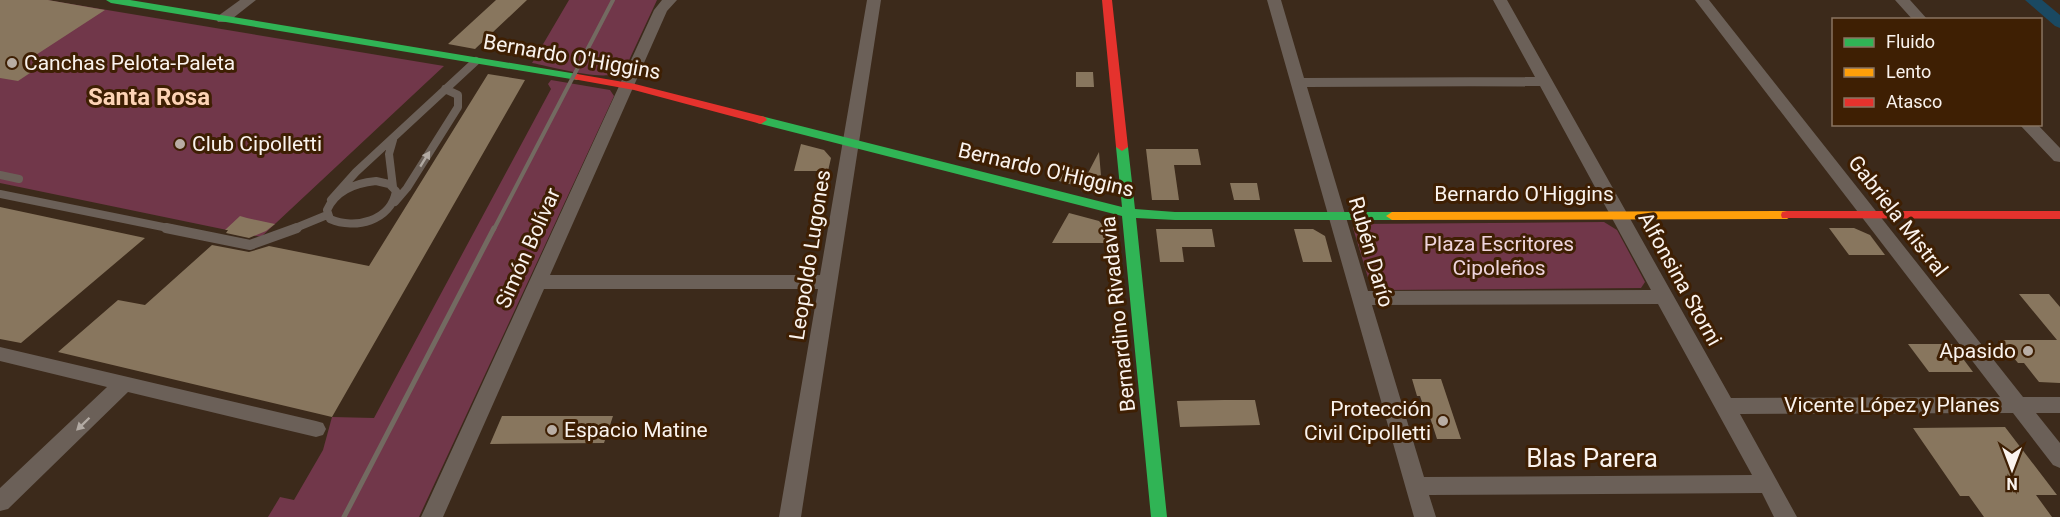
<svg xmlns="http://www.w3.org/2000/svg" width="2060" height="517" font-family="Roboto,sans-serif">
	<style>
		.green { fill: #71374a }
		.lines { fill: none; stroke-linecap: round; stroke-linejoin: round }
		.canal { fill: #1a4962; fill-rule: evenodd }
		.building { fill: #88765e }
		.lane-far1 { stroke: #6b6058; stroke-width: 8 }
		.lane { stroke: #6b6058; stroke-width: 10 }
		.street { fill: #6b6058; fill-rule: evenodd }
		.fast { fill: #30b455; fill-rule: evenodd }
		.slow { fill: #ff9f0a; fill-rule: evenodd }
		.jam { fill: #e5322d; fill-rule: evenodd }
		.rail-far1 { stroke: #736a61; stroke-width: 4 }
		.rail { stroke: #736a61; stroke-width: 5 }
		.oneway { fill: #b2aaa3 }
		.poi-dot { fill: #b8ada4; stroke: #3e1f03; stroke-width: 2 }
		.labels { text-anchor: middle; stroke-width: 6; stroke-linejoin: round; paint-order: stroke }
		.street-label { font-size: 21px; fill: #faf3ee; stroke: #3e1f03 }
		.poi-label { font-size: 21px; fill: #faf3ee; stroke: #3e1f03; text-anchor: start }
		.park-label { font-size: 21px; fill: #eed4dc; stroke: #3e1f03 }
		.quarter-label { font-size: 24px; font-weight: bold; fill: #fdd3b5; stroke: #3e1f03 }
		.near-street-label { font-size: 26px; fill: #faf3ee; stroke: #3e1f03 }
	</style>
	<rect width="100%" height="100%" fill="#3c2a1b"/>
	<!-- green -->
	<path class="green" d="M0 0H47L444 66 261 237 0 183Z
		M569 0H657L624 71C604 83 555 67 532 63Z
		M551 80 610 90 614 96 419 517H268L280 497 294 500 323 450 332 417 374 418 551 89 548 84Z
		M1604 222 1617 230 1645 282 1641 288 1381 290 1373 287 1369 281 1353 228 1356 224Z"/>
	<g class="lines">
		<!-- canal -->
		<path class="canal" d="M2025 0H2042L2060 15V28L2055 26Z"/>
	</g>
	<!-- building -->
	<path class="building" d="M0 0H48L105 10 22 64 39 67 18 81 0 78Z
		M496 0H527L475 49 448 44Z
		M1076 72H1093L1094 87H1076Z
		M488 74 525 80 332 417 58 352 118 300 145 305 212 245 249 252 269 246 369 266Z
		M801 144 824 150 831 158 828 171H794Z
		M1146 149H1198L1201 165H1174L1179 200H1152Z
		M1099 152 1102 188 1090 193 1081 191 1083 188 1059 181 1067 167 1088 173Z
		M1230 183H1257L1260 200H1234Z
		M0 207 145 238 21 343 0 339Z
		M1069 213 1099 221 1105 228 1107 243H1052Z
		M240 216 247 218 275 224 266 231 249 238 226 233 228 230H225Z
		M1829 228H1854L1870 235 1885 255H1849Z
		M1156 229H1212L1215 247H1182L1184 262H1160Z
		M1294 229H1313L1325 236 1332 262H1303Z
		M2019 294H2049L2060 307V383L2039 382 2024 363H2018L1999 340H2057Z
		M1908 344H1952L1973 372H1929Z
		M1412 379H1441L1461 439H1437L1425 402H1422L1420 396H1417Z
		M1224 400H1255L1260 425 1180 427 1177 401Z
		M502 416H613L604 443 490 444Z
		M2005 427 2057 495H2036L2052 517H1984L1969 496H1960L1913 428Z"/>
	<g class="lines">
		<!-- lane-far1 -->
		<path class="lane-far1" d="M393 140 389 154 393 187
			M0 175 19 179
			M376 181 389 184 396 191C391 221 355 230 330 219L327 210C336 190 355 183 376 181Z
			M0 194 173 229
			M331 200 356 172 476 61
			M395 202 407 188 458 107V95L445 89
			M293 229 327 215"/>
		<!-- lane -->
		<path class="lane" d="M166 228 250 245 297 228"/>
		<!-- street -->
		<path class="street" d="M240 0H256L228 22H218L216 19 218 16Z
			M662 0H677L667 11 550 275H820L867 0H881L801 517H779L818 289H544L443 517H421L654 10Z
			M1267 0H1281L1304 78 1535 77 1493 0H1507L1731 398 2000 397 1695 0H1709L2023 397H2060V413H2036L2060 443V468L2053 465 2013 413 1740 414 1797 517H1774L1762 493 1429 495 1436 517H1414ZM1540 86 1651 290 1368 291 1307 87ZM1658 304 1752 475 1424 477 1372 305Z
			M1895 0H1910L1928 20H1913Z
			M2019 124H2037L2060 148V162L2054 161Z
			M0 347 316 421 323 423 326 429 323 435 316 437 128 392 8 509 0 511V488L107 387 0 361Z"/>
		<!-- fast -->
		<path class="fast" d="M106 0H130L577 74 583 77 577 80 111 3Z
			M761 116 1122 207 1116 147 1122 143 1128 147 1135 209 1175 212H1392L1398 216 1392 220H1175L1136 218 1167 517H1151L1122 216 757 123 755 120Z"/>
		<!-- slow -->
		<path class="slow" d="M1787 211 1793 215 1787 219 1392 220 1386 216 1392 212Z"/>
		<!-- jam -->
		<path class="jam" d="M1102 0H1112L1128 147 1122 151 1116 147Z
			M577 74 635 84 765 117 767 120 761 124 634 90 573 79 571 77Z
			M1787 211H2060V219L1782 218 1781 215 1782 212Z"/>
		<!-- rail-far1 -->
		<path class="rail-far1" d="M494 229 613 0"/>
		<!-- rail -->
		<path class="rail" d="M344 517 494 228"/>
	</g>
	<!-- one-way arrows -->
	<defs><path id="oneway-solid" d="M-6-.8H1V-3.2L6.5 0L1 3.2V.8H-6Z" transform="scale(1.5)"/></defs>
	<g class="oneway">
		<use href="#oneway-solid" transform="translate(425 159) rotate(-58)"/>
		<use href="#oneway-solid" transform="translate(83 424) rotate(136)"/>
	</g>
	<!-- markers -->
	<g class="poi-dot">
		<circle cx="12" cy="63" r="6"/>
		<circle cx="180" cy="144" r="6"/>
		<circle cx="2028" cy="351" r="6"/>
		<circle cx="1443" cy="421" r="6"/>
		<circle cx="552" cy="430" r="6"/>
	</g>
	<g class="labels">
		<!-- street labels -->
		<g class="street-label">
			<text transform="translate(572 57) rotate(10)" y="7">Bernardo O'Higgins</text>
			<text transform="translate(1046 170) rotate(13)" y="7">Bernardo O'Higgins</text>
			<text x="1524" y="201">Bernardo O'Higgins</text>
			<text transform="translate(1898 216) rotate(52)" y="7">Gabriela Mistral</text>
			<text transform="translate(528 248) rotate(-66)" y="7">Simón Bolívar</text>
			<text transform="translate(1371 252) rotate(74)" y="7">Rubén Darío</text>
			<text transform="translate(810 255) rotate(-81)" y="7">Leopoldo Lugones</text>
			<text transform="translate(1680 279) rotate(61)" y="7">Alfonsina Storni</text>
			<text transform="translate(1118 314) rotate(-96)" y="7">Bernardino Rivadavia</text>
			<text x="1892" y="412">Vicente López y Planes</text>
		</g>
		<!-- poi labels -->
		<g class="poi-label">
			<text x="24" y="70">Canchas Pelota-Paleta</text>
			<text x="192" y="151">Club Cipolletti</text>
			<text x="2016" y="358" text-anchor="end">Apasido</text>
			<text x="1431" y="416" text-anchor="end">Protección<tspan x="1431" dy="24">Civil Cipolletti</tspan></text>
			<text x="564" y="437">Espacio Matine</text>
		</g>
		<!-- park labels -->
		<g class="park-label">
			<text x="1499" y="251">Plaza Escritores<tspan x="1499" dy="24">Cipoleños</tspan></text>
		</g>
		<!-- quarter labels -->
		<g class="quarter-label">
			<text x="149" y="105">Santa Rosa</text>
		</g>
		<!-- near-street labels -->
		<g class="near-street-label">
			<text x="1592" y="467">Blas Parera</text>
		</g>
	</g>
	<!-- legend -->
	<rect x="1832" y="18" width="210" height="108" fill="#3e1f03" stroke="#897461" stroke-width="1.5"/>
	<rect x="1844" y="38" width="30" height="9" fill="#30b455" stroke="#897461" stroke-width="1.5"/>
	<text x="1886" y="48" font-size="18" fill="#faf3ee">Fluido</text>
	<rect x="1844" y="68" width="30" height="9" fill="#ff9f0a" stroke="#897461" stroke-width="1.5"/>
	<text x="1886" y="78" font-size="18" fill="#faf3ee">Lento</text>
	<rect x="1844" y="98" width="30" height="9" fill="#e5322d" stroke="#897461" stroke-width="1.5"/>
	<text x="1886" y="108" font-size="18" fill="#faf3ee">Atasco</text>
	<!-- north arrow -->
	<g transform="translate(2012 469) rotate(180)" stroke="#3e1f03" stroke-width="4.5" paint-order="stroke">
	<path d="M0-4.5L10 22L0 15L-10 22Z" fill="#faf3ee"/>
	<text y="-9" font-size="16" font-weight="bold" text-anchor="middle" fill="#faf3ee">N</text>
	</g>
</svg>
